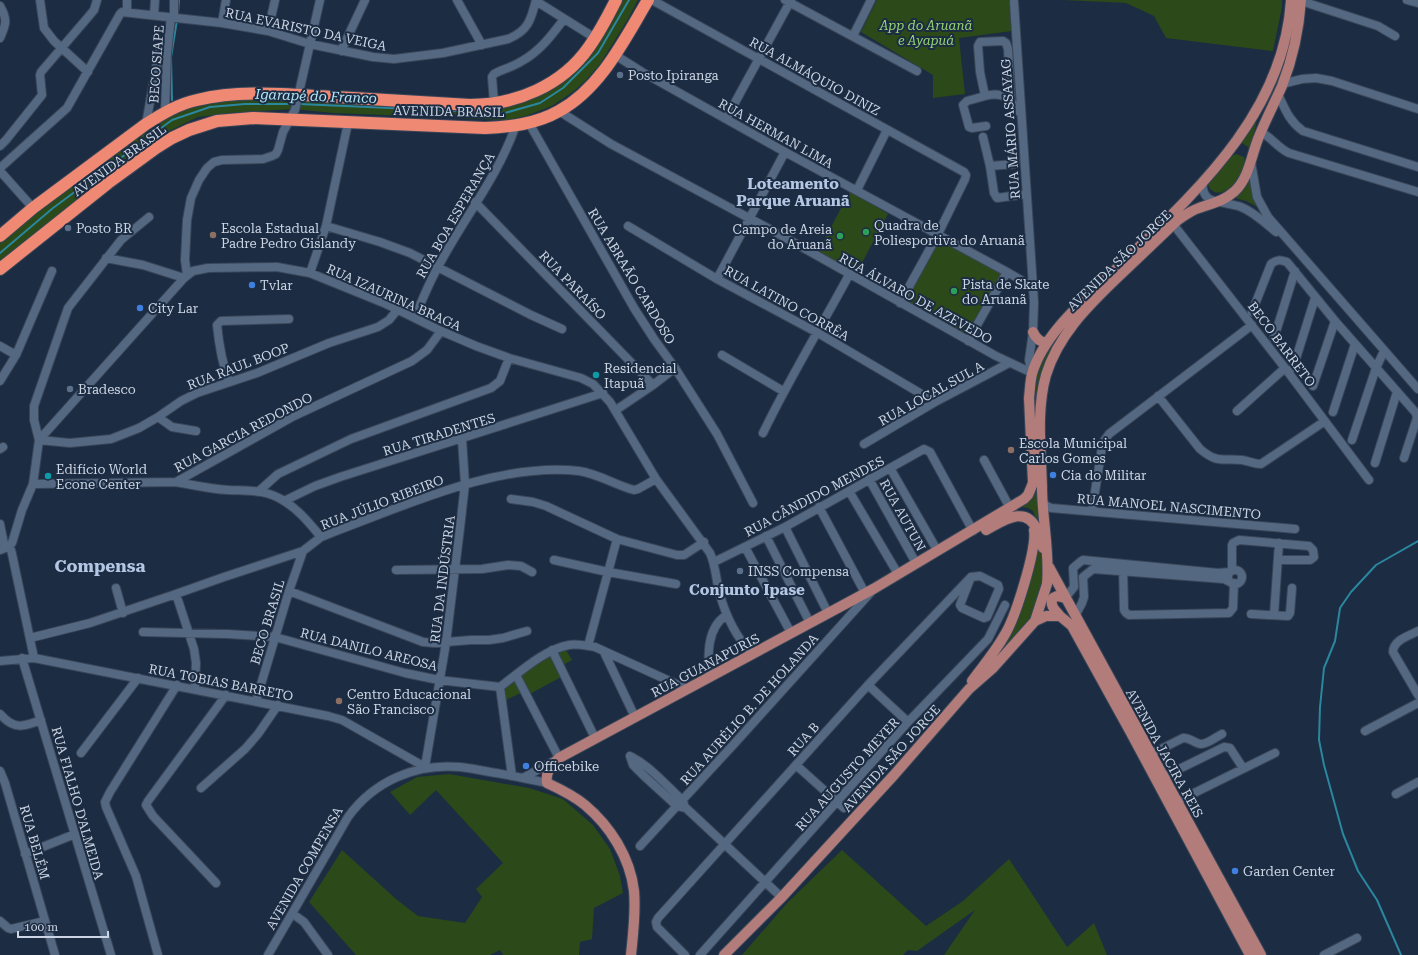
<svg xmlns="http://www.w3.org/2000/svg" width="1418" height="955" font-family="'Roboto Serif',serif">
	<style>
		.green { fill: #2b4919 }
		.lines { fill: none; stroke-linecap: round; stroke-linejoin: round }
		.stream { stroke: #2b869f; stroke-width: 2 }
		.minor-casing { stroke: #394659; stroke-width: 10 }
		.major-casing { stroke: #394659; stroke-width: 12 }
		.highway-casing { stroke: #394659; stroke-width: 14 }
		.minor { stroke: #556881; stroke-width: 8 }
		.major { stroke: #b17c79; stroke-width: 10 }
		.highway { stroke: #ef8974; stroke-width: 12 }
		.service-dot { fill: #5c6f8a; stroke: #1c2c42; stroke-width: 1.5 }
		.leisure-dot { fill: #2e9e5b; stroke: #1c2c42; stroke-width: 1.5 }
		.education-dot { fill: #8d6e63; stroke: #1c2c42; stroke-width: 1.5 }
		.shop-dot { fill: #3f7fe0; stroke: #1c2c42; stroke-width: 1.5 }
		.culture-dot { fill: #0f9aa8; stroke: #1c2c42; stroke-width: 1.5 }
		.labels { text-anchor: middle; stroke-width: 4; stroke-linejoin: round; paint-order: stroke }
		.park-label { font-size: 13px; font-style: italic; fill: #95d473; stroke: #1c2c42 }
		.street-label { font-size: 13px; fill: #cbd5e4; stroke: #1c2c42 }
		.poi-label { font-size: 13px; fill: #cbd5e4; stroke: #1c2c42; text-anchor: start }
		.water-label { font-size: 14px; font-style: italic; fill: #b1e4f5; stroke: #1c2c42 }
		.quarter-label { font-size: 15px; font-weight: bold; fill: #b3c7e4; stroke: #1c2c42 }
		.district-label { font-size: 17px; font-weight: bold; fill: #b3c7e4; stroke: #1c2c42 }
	</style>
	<rect width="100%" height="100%" fill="#1c2c42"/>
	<!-- green -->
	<path class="green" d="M619 0H638L628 19 600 64 585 81 574 91 552 106 526 116 508 120 333 113 293 109 229 113 198 117 157 137 15 249 0 264V240L157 121 214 97 476 106 554 85Z
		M877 0H1014L1012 31 959 38 965 94 933 98V75L861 32Z
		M1063 0H1282V7L1273 51 1166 38 1154 16 1126 3Z
		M1257 121 1250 148 1240 142Z
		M1236 154 1244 157C1250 176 1217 207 1208 185 1214 175 1226 158 1236 154Z
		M1249 179 1252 193 1260 208 1246 201 1231 197Z
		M850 191 888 214 856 274 818 252Z
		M939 237 1003 273 967 337 905 303Z
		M1071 319 1043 373V541L1033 511 1028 508 1022 507 1030 500 1035 488C1034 443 1025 392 1047 350 1052 339 1063 329 1071 319Z
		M1036 534 1044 561V578L1034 614 983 672 1009 632Z
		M566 650 572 660 559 667 563 676 530 694 525 691 506 700 505 686 551 654Z
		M449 774 529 788 563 799 593 825 610 849 620 876 623 893 594 908 592 939 580 942 579 955H503L500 950 490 955H356L309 902 342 850 396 899 418 916 465 923 482 897 476 889 503 863 436 790 410 815 390 792 417 777Z
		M842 850 926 926 963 901 1009 859 1067 947 1094 923 1107 955H944L975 910 917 951 908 950 903 955H742L787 903Z"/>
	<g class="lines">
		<!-- stream -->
		<path class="stream" d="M178 13 179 0
			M172 100 171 57 177 20
			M299 104 505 113 540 103 563 88 598 53 629 0
			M0 253 53 208 172 120 210 107 245 104H295
			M1401 955 1377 900 1358 871 1343 834 1324 765 1319 740 1320 707 1324 668 1335 641 1340 608 1351 592 1376 565 1418 541"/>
		<defs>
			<path id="minor" d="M40 0 44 28 54 41 88 72
				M457 0 482 45
				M652 0 964 172 966 175 965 179 938 234 900 303
				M785 0 917 71
				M1407 0 1418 3
				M536 1 595 38
				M1301 1 1378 26 1395 36
				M1014 2 1034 302 1033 332 1029 360 1032 373
				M0 6C8 20 6 24 0 38
				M127 12V0
				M154 15 155 0
				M174 18V0
				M222 23 226 0
				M268 31 275 0
				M853 36 871 0
				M341 51 365 0
				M615 55 642 72 785 152 1007 272 1033 287
				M1282 84 1302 79 1316 78 1332 81 1418 109
				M1278 94C1285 109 1289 121 1303 131L1418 167
				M985 96 967 101 963 105 969 127 972 128 986 126
				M1011 101 1008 49 1006 43 1003 41 980 42 978 46 980 72 985 96C1004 91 1010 99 1021 114
				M494 103 492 77 494 74C503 69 513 67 522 61 540 51 552 35 564 19
				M559 111 611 144 775 232 996 356 1032 373
				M165 112 167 53 171 17
				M726 119 791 0
				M529 123 634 308 654 339 675 368 717 434 753 503
				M146 124 159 52
				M1261 132C1272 138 1278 148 1289 153L1418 192
				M983 137 990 166 994 193 997 198 1026 194
				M0 146 6 140 42 95 40 75 41 72 89 16 94 10 97 0
				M1251 162 1257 197 1268 217 1418 389
				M990 166 1015 164 1014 156
				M0 168 67 108 120 14 122 12 222 23 268 31 310 44 373 57 394 59 443 53 508 39C528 31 531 20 536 0
				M0 171 33 208
				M1203 181C1202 188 1203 194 1208 198 1212 202 1233 204 1241 207 1254 212 1265 223 1276 232
				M857 190 887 130
				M475 202 653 385
				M1173 224 1285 368 1369 480
				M326 226 380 242 410 253 531 315 562 329
				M628 226 717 279 818 333 935 402
				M106 258 143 265 184 278
				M310 273 326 226 348 123
				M187 275 185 260 187 220 191 198 199 180 207 168 214 162 222 160 263 159 272 156 276 154 278 150 283 132 295 110 320 0
				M717 279 785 152
				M1252 312 1271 264C1277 259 1280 260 1287 262L1335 321 1416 413 1417 418 1404 458
				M415 317C422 300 429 283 438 267 463 219 498 177 516 125
				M1274 338 1295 271
				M968 341 1007 272
				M0 346 16 355
				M722 355 783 391
				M1293 368 1315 298
				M0 381 16 355 52 271
				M229 382C222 363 219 345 217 325L221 321 289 319
				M1313 386 1335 321
				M1158 396 1200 449C1218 464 1222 458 1242 460 1249 461 1254 464 1261 464L1325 421
				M616 410 653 385 675 368
				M1237 411 1285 368
				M1333 412 1355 344
				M158 417 172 427 196 431
				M763 433C789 379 821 327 849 275
				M39 440 70 443 111 439 139 428 158 417 181 401 197 393 257 373 329 343 378 327 389 320 398 309
				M39 440 34 420V406L68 308 121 240 149 217
				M1352 440 1376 368 1384 351
				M864 444 935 402 1009 363
				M0 449 3 447
				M984 460 1010 508
				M1375 463 1397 392
				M890 468 937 550
				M869 479 916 563
				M176 482C193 485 210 489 228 490 248 491 266 489 284 501 299 510 310 524 321 537
				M33 484 176 482 294 416 412 361 427 350 441 331
				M259 491 278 474 351 439 491 388 500 381 509 358
				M849 491 898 574
				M511 499 533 502 546 506 617 539 677 555H684L704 542
				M284 501 315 486 340 477 603 393
				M1042 502 1045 505 1051 508 1295 529
				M819 507 865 593
				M1092 511 1102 447 1104 441 1109 434 1252 325
				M0 524 4 544 11 550 12 554 34 658
				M785 527 828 613
				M766 536 810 623
				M745 547 791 633
				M0 550 8 547 12 543 22 510 33 484 39 440 184 278 193 271 208 268 277 267 310 273 384 303 441 331 476 346 509 358 581 378 593 384 610 402 656 479 710 553C716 566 716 581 720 595 726 616 737 638 752 654
				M554 560 608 572 676 584
				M714 562 785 527 924 449 930 452 973 531
				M1123 567 1124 610 1126 613 1129 615 1229 613 1233 608 1234 583
				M396 570 482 569 508 565 521 566 532 572
				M1228 577a7 7 0 1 1 14 0a7 7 0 1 1-14 0Z
				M1232 571V545L1233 543 1239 540 1309 546 1313 550 1314 557 1310 560H1278
				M116 588 123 613
				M289 591 423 642 434 643 471 640H489L503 638 527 631
				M176 594 194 649 196 663 195 689
				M1065 598 1074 587 1073 568 1080 562 1083 560 1218 573 1230 572
				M1251 614 1288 616 1290 613 1292 588
				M1274 615 1279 543
				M1075 616 1082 603 1084 597 1083 577 1093 569 1224 579 1230 582
				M1418 631C1409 636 1393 640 1393 652L1418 695
				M143 632 227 634 275 637 405 673 439 680 500 687C520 672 545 649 569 645 577 643 587 646 595 647L687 689
				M30 638 90 623 176 594 224 577 303 551 321 537 336 531C409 504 499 462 579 471 599 474 615 485 634 490L638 489 656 479
				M588 646 617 539
				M552 650 595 738
				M604 652 635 717
				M22 658 111 955
				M0 661 34 658 328 716 342 720 425 767 446 643 460 528 465 484 462 439
				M516 675 559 758 523 778
				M709 677C708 657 706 627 727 615
				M868 685 908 722
				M500 687 512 776
				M256 701 289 591 303 551
				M0 714C14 730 23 727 41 720
				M1365 731 1418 703
				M81 753 138 678
				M1151 754 1183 738C1190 737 1195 744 1201 744 1208 744 1216 737 1222 734
				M630 756 633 765 643 775 677 806 686 808 778 894
				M630 756C650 766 666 785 682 800L684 804
				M796 765 844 808
				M0 771 5 783 55 955
				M1163 777 1224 747 1230 748 1243 768
				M201 788 245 749 258 734 278 705
				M1396 794 1418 782
				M1176 802 1275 753
				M640 846 734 744 872 591
				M25 854 75 834
				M216 883 153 816 146 805 148 801 226 695
				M293 914 304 922 328 955
				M0 921 8 928 11 929 45 921
				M158 955 136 876 106 807 105 802 110 792 177 685
				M268 955 348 817C374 781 416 763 460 767 470 768 480 770 490 772 509 775 528 779 547 783
				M685 955 657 927 656 922 658 918 868 685 971 577 980 576 998 585 999 589 987 617 984 618 962 608 960 605 971 577
				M700 955 908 722 988 639 1005 605
				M1324 955 1357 938"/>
			<path id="major" d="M1033 332C1036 339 1040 342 1047 343
				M986 530C1003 521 1026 504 1037 530 1039 536 1041 542 1043 548
				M1049 567 1261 955
				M1060 616C1055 610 1049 605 1053 598L1057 596 1065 598
				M1035 621 1046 616H1060L1072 626 1130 731 1250 955
				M972 681C983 666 995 652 1004 636 1015 619 1037 549 1034 530
				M631 955C633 934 636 912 634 891 630 857 610 826 585 805 573 795 560 789 547 783 545 771 552 766 559 758L875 588 1024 499 1028 495 1033 483 1029 398C1030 390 1030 382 1032 374 1043 335 1083 301 1112 273 1190 197 1284 117 1291 0
				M724 955 781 898 894 775 969 689 993 668 1035 621 1047 584C1050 552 1042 519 1042 487 1041 450 1036 411 1046 375 1058 336 1086 308 1115 280 1136 260 1157 240 1178 220 1185 215 1192 210 1199 208 1213 203 1224 201 1235 191 1249 177 1251 157 1258 139 1265 121 1274 104 1282 86 1293 58 1299 29 1301 0"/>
			<path id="highway" d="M0 236 33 208 146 124C162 114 178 104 197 100 243 89 291 95 336 97 381 100 425 102 470 105 515 105 562 86 589 47 599 33 608 16 616 0
				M0 269 108 183 156 148 172 138 189 130 217 121 253 118 485 128C510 127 536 124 559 111 601 88 624 40 648 0"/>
		</defs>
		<!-- minor casing -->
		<use href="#minor" class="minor-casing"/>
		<!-- major casing -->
		<use href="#major" class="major-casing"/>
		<!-- highway casing -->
		<use href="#highway" class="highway-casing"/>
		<!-- minor -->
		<use href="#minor" class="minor"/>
		<!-- major -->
		<use href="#major" class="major"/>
		<!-- highway -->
		<use href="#highway" class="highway"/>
	</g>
	<!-- markers -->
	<g class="service-dot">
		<circle cx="620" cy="75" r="4"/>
		<circle cx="68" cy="228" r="4"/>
		<circle cx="70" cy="389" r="4"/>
		<circle cx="740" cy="571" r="4"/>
	</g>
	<g class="leisure-dot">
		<circle cx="866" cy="232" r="4"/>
		<circle cx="840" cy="236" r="4"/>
		<circle cx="954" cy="291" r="4"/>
	</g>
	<g class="education-dot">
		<circle cx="213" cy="235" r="4"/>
		<circle cx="1011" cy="450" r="4"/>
		<circle cx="339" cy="701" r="4"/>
	</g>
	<g class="shop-dot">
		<circle cx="252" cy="285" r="4"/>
		<circle cx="140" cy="308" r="4"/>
		<circle cx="1053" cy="475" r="4"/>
		<circle cx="526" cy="766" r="4"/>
		<circle cx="1235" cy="871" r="4"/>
	</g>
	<g class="culture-dot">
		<circle cx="596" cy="375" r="4"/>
		<circle cx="48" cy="476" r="4"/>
	</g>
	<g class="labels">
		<!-- park labels -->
		<g class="park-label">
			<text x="926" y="30">App do Aruanã<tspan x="926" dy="15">e Ayapuá</tspan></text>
		</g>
		<!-- street labels -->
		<g class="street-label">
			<text transform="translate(306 29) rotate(12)" y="5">RUA EVARISTO DA VEIGA</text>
			<text transform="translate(156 64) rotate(-86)" y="5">BECO SIAPE</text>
			<text transform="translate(815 76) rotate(29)" y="5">RUA ALMÁQUIO DINIZ</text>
			<text transform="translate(449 111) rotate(1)" y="5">AVENIDA BRASIL</text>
			<text transform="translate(1010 129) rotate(-94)" y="5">RUA MÁRIO ASSAYAG</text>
			<text transform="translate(776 133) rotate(29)" y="5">RUA HERMAN LIMA</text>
			<text transform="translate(119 160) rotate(-36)" y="5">AVENIDA BRASIL</text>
			<text transform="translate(455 215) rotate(-60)" y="5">RUA BOA ESPERANÇA</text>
			<text transform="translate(1119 260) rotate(-44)" y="5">AVENIDA SÃO JORGE</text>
			<text transform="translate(632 276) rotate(59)" y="5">RUA ABRAÃO CARDOSO</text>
			<text transform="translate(573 285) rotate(46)" y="5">RUA PARAÍSO</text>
			<text transform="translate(394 297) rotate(24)" y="5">RUA IZAURINA BRAGA</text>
			<text transform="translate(916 298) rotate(29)" y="5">RUA ÁLVARO DE AZEVEDO</text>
			<text transform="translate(787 303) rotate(29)" y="5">RUA LATINO CORRÊA</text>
			<text transform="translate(1282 344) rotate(53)" y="5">BECO BARRETO</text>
			<text transform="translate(238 366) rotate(-21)" y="5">RUA RAUL BOOP</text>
			<text transform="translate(931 393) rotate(-29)" y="5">RUA LOCAL SUL A</text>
			<text transform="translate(243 432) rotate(-28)" y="5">RUA GARCIA REDONDO</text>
			<text transform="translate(439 434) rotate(-17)" y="5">RUA TIRADENTES</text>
			<text transform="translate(814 496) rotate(-28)" y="5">RUA CÂNDIDO MENDES</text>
			<text transform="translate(382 502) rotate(-21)" y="5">RUA JÚLIO RIBEIRO</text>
			<text transform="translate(1169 506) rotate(5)" y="5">RUA MANOEL NASCIMENTO</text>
			<text transform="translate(903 515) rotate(61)" y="5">RUA AUTUN</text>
			<text transform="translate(442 579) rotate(-83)" y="5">RUA DA INDÚSTRIA</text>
			<text transform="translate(267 622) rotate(-73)" y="5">BECO BRASIL</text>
			<text transform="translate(369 649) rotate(14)" y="5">RUA DANILO AREOSA</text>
			<text transform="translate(705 665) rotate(-28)" y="5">RUA GUANAPURIS</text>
			<text transform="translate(221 682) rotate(11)" y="5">RUA TOBIAS BARRETO</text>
			<text transform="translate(749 709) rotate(-48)" y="5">RUA AURÉLIO B. DE HOLANDA</text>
			<text transform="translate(803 739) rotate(-48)" y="5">RUA B</text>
			<text transform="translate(1165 753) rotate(61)" y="5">AVENIDA JACIRA REIS</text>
			<text transform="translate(891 758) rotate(-48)" y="5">AVENIDA SÃO JORGE</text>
			<text transform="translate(847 774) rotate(-48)" y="5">RUA AUGUSTO MEYER</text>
			<text transform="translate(78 803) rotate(74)" y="5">RUA FIALHO D'ALMEIDA</text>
			<text transform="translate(35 842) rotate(74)" y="5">RUA BELÉM</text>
			<text transform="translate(304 868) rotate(-60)" y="5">AVENIDA COMPENSA</text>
		</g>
		<!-- poi labels -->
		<g class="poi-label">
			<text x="628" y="80">Posto Ipiranga</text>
			<text x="874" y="230">Quadra de<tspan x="874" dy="15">Poliesportiva do Aruanã</tspan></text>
			<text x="76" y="233">Posto BR</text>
			<text x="221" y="233">Escola Estadual<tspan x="221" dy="15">Padre Pedro Gislandy</tspan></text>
			<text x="832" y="234" text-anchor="end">Campo de Areia<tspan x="832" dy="15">do Aruanã</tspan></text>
			<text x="962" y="289">Pista de Skate<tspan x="962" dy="15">do Aruanã</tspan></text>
			<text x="260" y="290">Tvlar</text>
			<text x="148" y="313">City Lar</text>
			<text x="604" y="373">Residencial<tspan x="604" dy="15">Itapuã</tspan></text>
			<text x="78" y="394">Bradesco</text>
			<text x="1019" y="448">Escola Municipal<tspan x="1019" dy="15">Carlos Gomes</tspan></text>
			<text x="56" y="474">Edifício World<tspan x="56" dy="15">Econe Center</tspan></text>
			<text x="1061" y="480">Cia do Militar</text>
			<text x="748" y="576">INSS Compensa</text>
			<text x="347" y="699">Centro Educacional<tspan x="347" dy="15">São Francisco</tspan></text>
			<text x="534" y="771">Officebike</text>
			<text x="1243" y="876">Garden Center</text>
		</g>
		<!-- water labels -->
		<g class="water-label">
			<text transform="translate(316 96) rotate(2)" y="5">Igarapé do Franco</text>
		</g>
		<!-- quarter labels -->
		<g class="quarter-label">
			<text x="793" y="189">Loteamento<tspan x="793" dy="17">Parque Aruanã</tspan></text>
			<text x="747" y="595">Conjunto Ipase</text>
		</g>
		<!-- district labels -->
		<g class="district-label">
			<text x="100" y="572">Compensa</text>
		</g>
	</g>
	<!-- scale -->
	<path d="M18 931v6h90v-6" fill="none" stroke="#cbd5e4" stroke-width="2"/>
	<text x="24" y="931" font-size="12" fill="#cbd5e4" stroke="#1c2c42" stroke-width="3" paint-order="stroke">100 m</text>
</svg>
